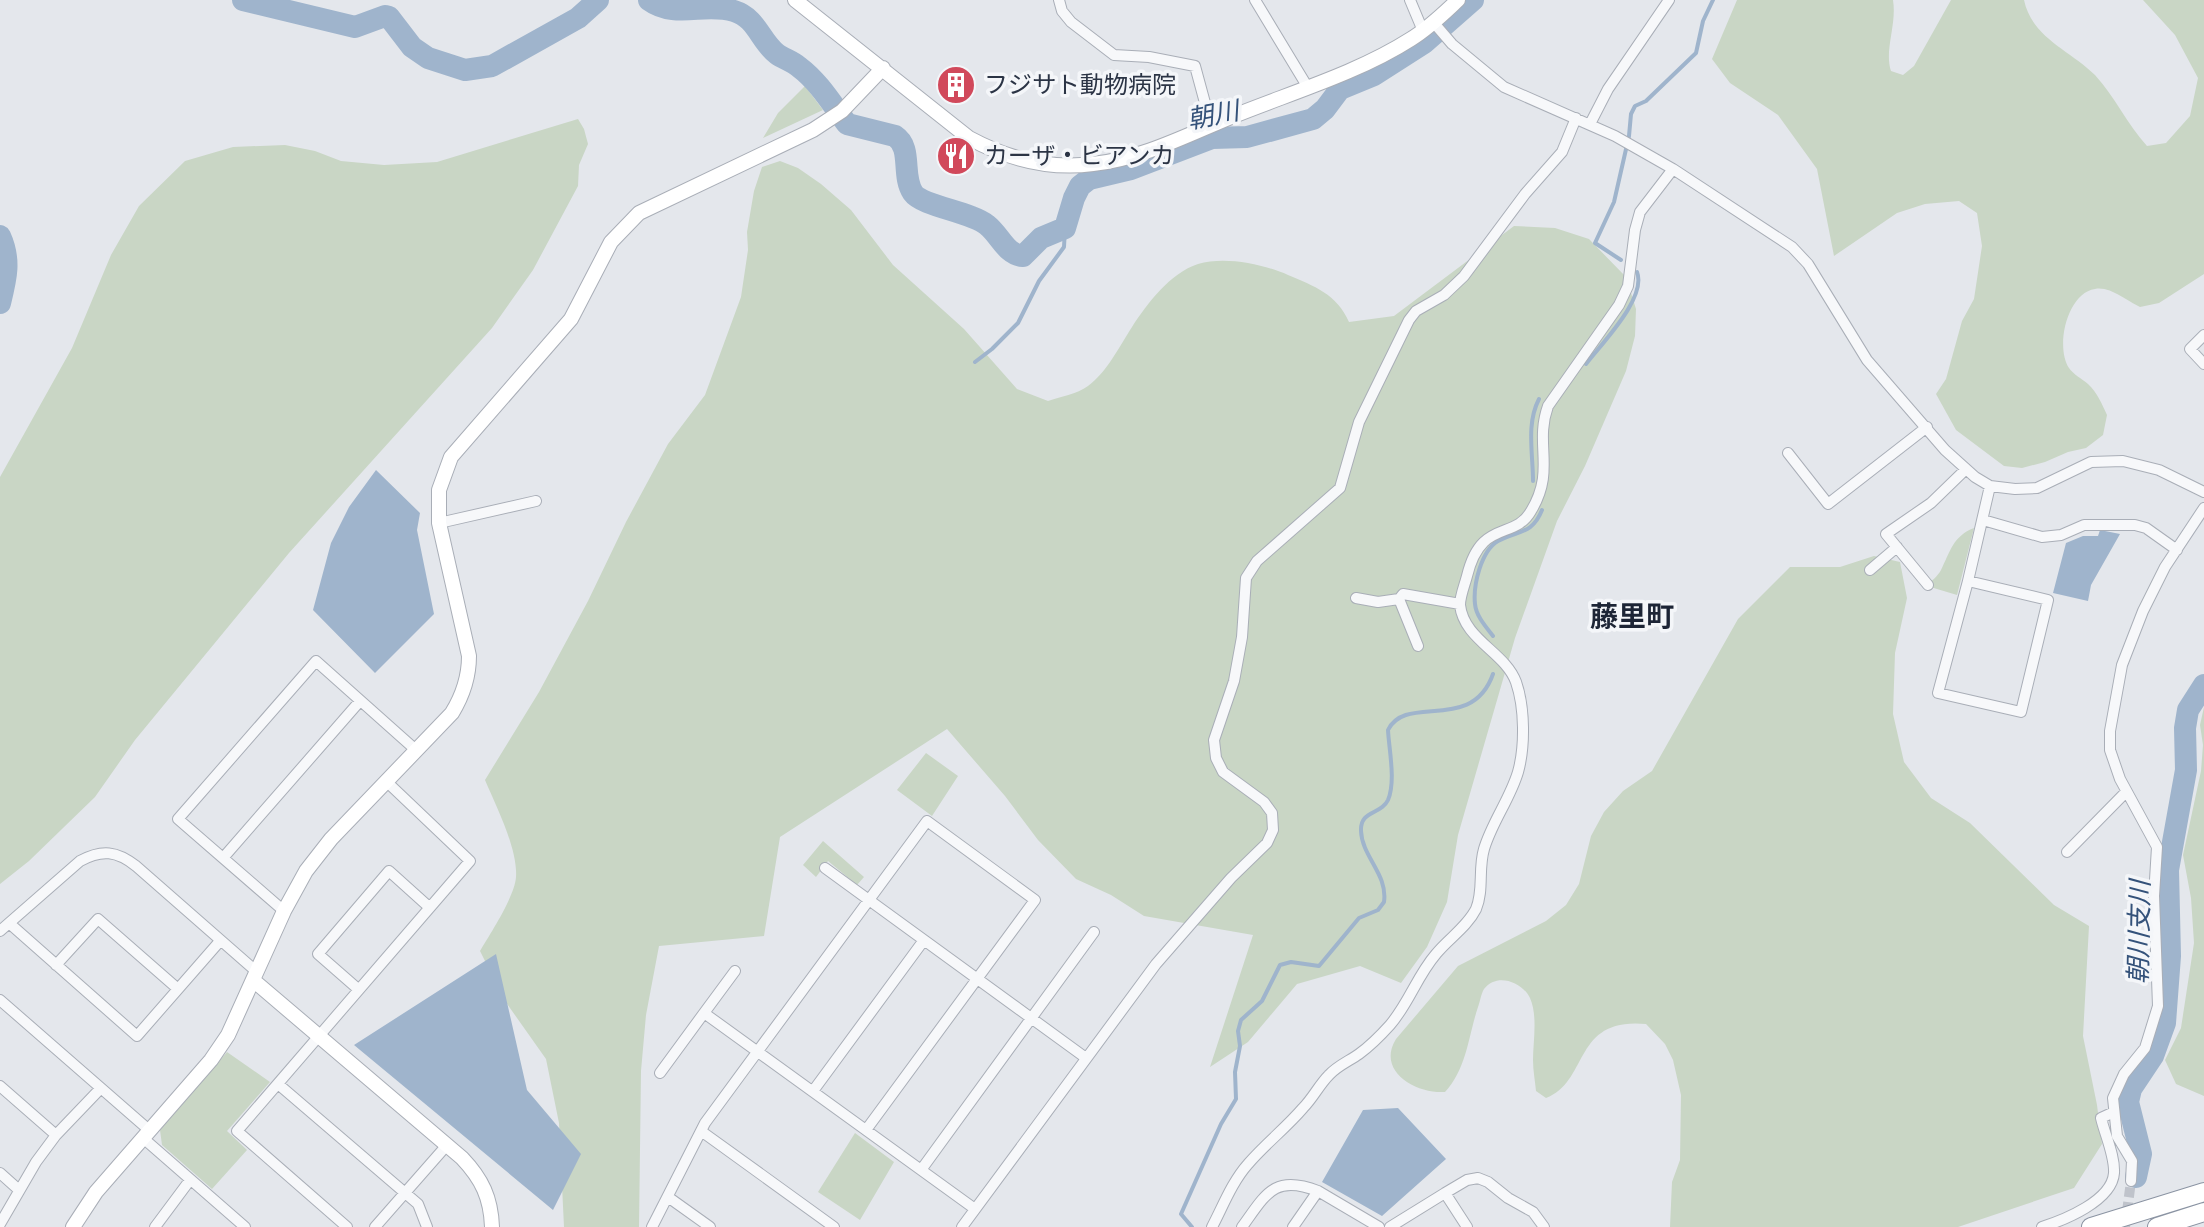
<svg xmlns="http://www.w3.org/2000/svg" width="2204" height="1227" font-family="'Nunito Sans','Noto Sans JP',sans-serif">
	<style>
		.green { fill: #c9d6c5 }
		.water { fill: #9fb4cc }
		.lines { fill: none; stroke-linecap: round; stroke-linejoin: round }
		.stream { stroke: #9fb4cc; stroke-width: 4 }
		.river { stroke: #9fb4cc; stroke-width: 22 }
		.street-tunnel { stroke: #bfc3cb; stroke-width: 10; stroke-dasharray: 10 5; stroke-linecap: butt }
		.street-casing { stroke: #a9aeb7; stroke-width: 12 }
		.secondary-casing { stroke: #a9aeb7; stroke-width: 16 }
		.highway-casing { stroke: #8b94a3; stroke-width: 20 }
		.street { stroke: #f7f8fa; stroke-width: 10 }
		.secondary { stroke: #fff; stroke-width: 14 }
		.highway { stroke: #fff; stroke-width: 18 }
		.labels { text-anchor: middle; stroke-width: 7; stroke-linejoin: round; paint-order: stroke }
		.poi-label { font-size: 24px; fill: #2b3445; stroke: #f4f6f9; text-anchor: start }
		.water-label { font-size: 26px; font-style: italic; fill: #34527a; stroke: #f4f6f9 }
		.quarter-label { font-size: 28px; font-weight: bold; fill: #1d2536; stroke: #f4f6f9 }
	</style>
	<rect width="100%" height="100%" fill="#e4e7ec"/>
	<!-- green -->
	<path class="green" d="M1737 0H1893C1897 25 1884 50 1891 71L1903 75 1914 66 1951 0H2024C2032 38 2070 50 2095 75 2115 97 2127 124 2147 146L2166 143 2190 116 2198 78 2175 35 2143 0H2204V274L2159 303 2140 307C2127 301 2110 286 2095 289 2067 293 2055 347 2069 368 2073 374 2082 379 2088 384 2097 392 2102 404 2107 415L2103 435 2086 448 2068 452 2045 462 2022 468 2004 466 1956 430 1936 394 1946 379 1962 321 1974 299 1982 246 1977 213 1959 201 1925 204 1897 213 1834 256 1817 169 1778 115 1730 83 1712 59Z
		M805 86 823 110 763 138 778 113Z
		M578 119 584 129 588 144 579 165 578 186 533 270 492 328 289 553 135 740 95 797 29 861 0 884V477L72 348 111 255 139 206 185 161 233 147 285 145 315 151 341 161 384 165 437 162Z
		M780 161 798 168 821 184 851 210 893 265 964 329 1017 389 1048 401C1060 397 1077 394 1088 386 1107 372 1119 347 1132 327 1147 304 1170 273 1198 264 1225 256 1263 264 1288 275 1314 286 1337 294 1349 322L1394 316 1514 226 1555 228 1589 239 1626 277 1636 309 1635 336 1626 371 1585 466 1557 521 1515 638 1458 835 1447 902 1427 947 1401 983 1360 966 1297 984 1248 1042 1210 1067 1253 935 1144 916 1111 895 1076 879 1038 840 1005 796 947 729 780 837 764 936 659 946 646 1015 641 1071 639 1227H564L559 1123 546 1059 505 1001 480 951C490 934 515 896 516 877 518 849 496 806 485 780L539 692 588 601 626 522 668 444 705 395 741 297 748 250 747 232 754 191 762 167Z
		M1974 528 1957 595 1927 586C1931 581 1938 576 1941 570 1950 552 1953 536 1974 528Z
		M1874 556 1900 562 1907 598 1895 653 1893 714 1904 762 1931 798 1970 823 2054 905 2089 926 2083 1036 2097 1105 2102 1144 2074 1188 1958 1227H1670L1672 1182 1680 1160 1681 1095 1673 1060 1665 1044 1646 1024C1572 1017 1590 1081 1546 1098L1536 1091C1535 1081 1533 1070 1533 1060 1533 1042 1538 1016 1530 998 1522 982 1497 972 1484 989 1481 994 1480 1002 1478 1007 1468 1037 1467 1068 1445 1092 1416 1094 1376 1071 1396 1039L1458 966 1546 921 1566 905 1579 884 1591 836 1604 812 1623 791 1652 771 1738 619 1790 567H1840Z
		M2204 707V1096L2176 1084 2165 1060 2181 1028 2194 943 2191 898 2183 855 2201 771 2203 745 2200 725Z
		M926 753 958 776 932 816 897 790Z
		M823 841 864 877 857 885 828 861 816 877 803 865Z
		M227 1052 270 1082 227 1131 247 1150 212 1189 162 1145 160 1130Z
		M855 1133 894 1162 860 1220 818 1192Z"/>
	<!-- water -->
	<path class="water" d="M376 470 420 513 417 530 434 614 375 673 313 610 331 543 349 507Z
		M2100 530 2120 534 2091 585 2088 601 2053 593 2066 543 2083 536H2098Z
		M496 954 527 1090 581 1154 553 1210 354 1045Z
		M1398 1108 1446 1159 1382 1216 1322 1182 1363 1110Z"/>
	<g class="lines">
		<!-- stream -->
		<path class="stream" d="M1621 260 1595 243 1614 202 1629 136 1631 114 1635 106 1646 101 1696 53 1703 21 1713 0
			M975 362 992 349 1018 323 1039 281 1064 247 1065 228
			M1586 364C1602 343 1647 298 1637 272
			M1533 481C1533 453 1526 424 1539 399
			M1493 636C1486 627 1476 616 1475 604 1473 585 1481 551 1498 541 1518 530 1532 535 1542 510
			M1192 1227 1181 1214 1221 1124 1236 1099 1235 1072 1240 1046 1238 1031 1241 1020 1262 1001 1280 965 1291 962 1319 966 1359 918 1378 910 1384 902C1388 874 1362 857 1361 831 1360 810 1381 815 1388 800 1396 781 1389 750 1388 730 1406 693 1472 734 1493 674"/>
		<!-- river -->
		<path class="river" d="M243 0 355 27 385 16 389 17 412 47 428 58 465 70 492 66 578 18 598 0
			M649 0C675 19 705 2 734 11 757 18 760 41 777 54 784 59 792 61 799 67 819 82 832 104 847 124L895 136C913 148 901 175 913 193 922 206 971 212 987 225 1000 235 1006 255 1023 256L1041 238 1065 228 1074 198 1080 186 1089 179 1131 169 1212 138 1247 137 1313 119 1325 109 1340 89 1374 75 1424 43 1473 0
			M0 236C11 260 6 279 0 303
			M2136 1177 2141 1154 2128 1102 2131 1089 2153 1056 2165 1023 2170 956 2168 870 2186 770 2185 728 2188 710 2204 685"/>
		<!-- street-tunnel -->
		<path class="street-tunnel" d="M2125 1227 2131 1181"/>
		<defs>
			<path id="street" d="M1059 0 1062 11 1071 22 1114 55 1149 57 1195 66 1211 125
				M1255 0 1307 86
				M1410 0 1423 31
				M1434 23 1452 44 1504 87 1615 136 1673 169 1792 247 1808 264 1867 360 1945 450 1975 477 1990 486 2015 489 2037 488 2091 462 2123 461 2159 470 2204 492
				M1590 124 1608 89 1669 0
				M2204 335 2190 349 2204 364
				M1788 453 1828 504 1927 427
				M1983 520 2042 537 2061 535 2084 525H2135L2146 528 2177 550
				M439 523 536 501
				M1870 570 1897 547
				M1968 581 2048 600 2021 712 1938 693Z
				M1968 581 1990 486
				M1928 585 1886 534 1931 503 1965 470
				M1356 598 1378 602 1399 599 1403 594 1460 604
				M1399 599 1418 646
				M2067 852 2126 792
				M223 858 360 701
				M825 868 1086 1058
				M284 911 178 819 316 661 417 751
				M9 923 137 1036 220 941
				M0 931 80 861C102 849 117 851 136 866L257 972
				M56 965 98 919 178 989
				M735 971 704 1013 975 1209
				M358 989 318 954 389 871 429 907
				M0 1000 149 1130
				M660 1073 704 1013
				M278 1084 418 1204 427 1227
				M0 1086 56 1135
				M813 1091 924 940
				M701 1131 834 1227
				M143 1138 245 1227
				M921 1170 1094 932
				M0 1173 19 1190
				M2131 1181 2132 1161 2117 1136 2113 1098 2124 1074 2145 1048 2158 1006 2154 896 2157 847 2120 779 2110 750V731L2122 665 2143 611 2165 567 2204 508
				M1318 1191 1379 1227
				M1445 1193 1467 1180 1478 1178 1488 1182 1508 1198 1533 1212 1544 1227
				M668 1197 710 1227
				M0 1224 36 1162 56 1135 101 1088
				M155 1227 190 1180
				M347 1227 237 1131 470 861 387 782
				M375 1227 447 1145
				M652 1227 705 1123 927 821 1035 900 866 1130
				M962 1227 1156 964 1231 878 1267 843 1273 830 1272 813 1264 802 1223 772 1216 758 1214 740 1234 681 1242 637 1246 578 1257 561 1340 488 1359 422 1409 320 1416 311 1444 295 1464 276 1525 194 1562 152 1576 118
				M1212 1227C1223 1206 1232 1182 1248 1164 1265 1144 1286 1128 1303 1108 1313 1098 1319 1085 1329 1075 1337 1066 1349 1061 1359 1054 1370 1046 1381 1035 1390 1025 1409 1003 1417 976 1436 954 1448 939 1467 927 1476 909 1484 890 1478 869 1484 849 1492 822 1510 799 1518 772 1525 747 1525 708 1516 682 1505 652 1464 640 1460 605 1460 596 1465 584 1467 576 1481 518 1514 541 1531 511 1556 470 1534 445 1548 406L1619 305 1628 286 1635 230 1640 212 1673 169
				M1242 1227C1266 1194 1274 1174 1318 1191L1293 1227
				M1390 1227 1445 1193 1467 1227
				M2042 1227C2064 1220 2112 1201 2114 1173 2115 1156 2105 1135 2101 1118L2114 1112"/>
			<path id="secondary" d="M795 0 969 138C1008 159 1048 170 1093 164 1141 159 1187 135 1231 117 1290 93 1358 73 1411 39 1429 28 1443 14 1458 0
				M253 980 462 1158C482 1179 491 1198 492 1227
				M73 1227 96 1192 211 1060 228 1035 284 911 306 871 331 839 452 713C463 695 469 677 469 656L439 523V490L451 457 571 319 611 242 639 213 813 130 842 111 883 68"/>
			<path id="highway" d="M2091 1227 2204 1192
				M2157 1227 2204 1212"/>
		</defs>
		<!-- street casing -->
		<use href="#street" class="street-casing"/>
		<!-- secondary casing -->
		<use href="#secondary" class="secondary-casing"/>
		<!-- highway casing -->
		<use href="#highway" class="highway-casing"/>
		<!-- street -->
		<use href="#street" class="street"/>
		<!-- secondary -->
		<use href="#secondary" class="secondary"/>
		<!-- highway -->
		<use href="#highway" class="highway"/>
	</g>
	<!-- icons -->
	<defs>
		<symbol id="building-disc" viewBox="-11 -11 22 22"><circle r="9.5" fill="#d1495b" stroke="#f4f6f9"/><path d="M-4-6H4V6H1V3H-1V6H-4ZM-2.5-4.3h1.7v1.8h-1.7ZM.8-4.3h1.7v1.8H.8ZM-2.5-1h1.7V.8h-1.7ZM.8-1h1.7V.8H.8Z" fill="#fff"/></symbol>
		<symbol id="restaurant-disc" viewBox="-11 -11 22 22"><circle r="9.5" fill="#d1495b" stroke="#f4f6f9"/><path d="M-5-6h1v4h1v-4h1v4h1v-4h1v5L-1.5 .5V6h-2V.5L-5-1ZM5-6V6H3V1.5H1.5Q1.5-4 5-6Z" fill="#fff"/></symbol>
	</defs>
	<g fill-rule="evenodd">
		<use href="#building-disc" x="934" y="63" width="44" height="44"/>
		<use href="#restaurant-disc" x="934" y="134" width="44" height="44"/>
	</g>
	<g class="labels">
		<!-- poi labels -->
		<g class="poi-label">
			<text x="984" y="93">フジサト動物病院</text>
			<text x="984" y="164">カーザ・ビアンカ</text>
		</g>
		<!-- water labels -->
		<g class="water-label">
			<text transform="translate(1213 115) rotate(-11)" y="9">朝川</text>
			<text transform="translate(2139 932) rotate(-89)" y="9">朝川支川</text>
		</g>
		<!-- quarter labels -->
		<g class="quarter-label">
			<text x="1632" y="626">藤里町</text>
		</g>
	</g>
</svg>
